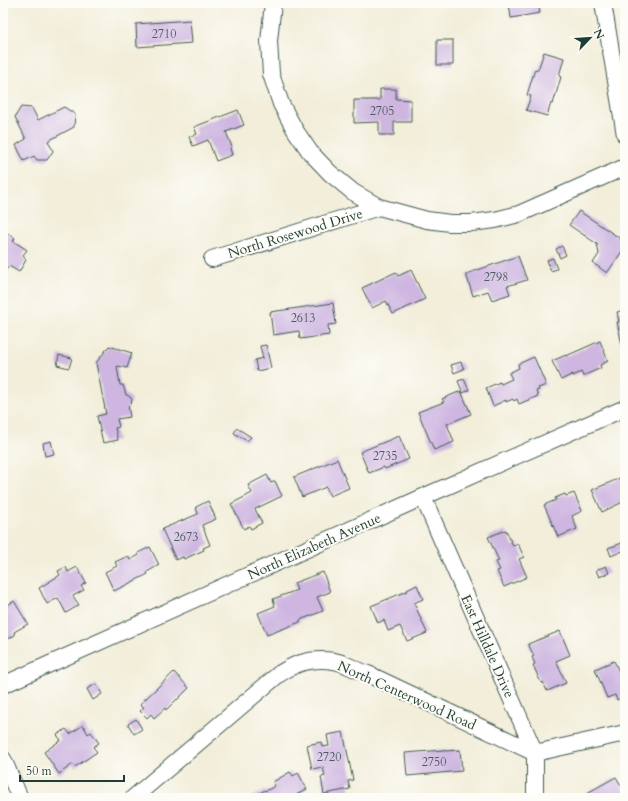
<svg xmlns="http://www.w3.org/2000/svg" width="628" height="801" font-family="Cardo,serif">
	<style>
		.building { fill: #ceb6e1 }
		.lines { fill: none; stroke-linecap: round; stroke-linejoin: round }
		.minor-casing { stroke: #3f584d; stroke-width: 18 }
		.minor { stroke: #fff; stroke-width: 16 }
		.labels { text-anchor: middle; stroke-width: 4; stroke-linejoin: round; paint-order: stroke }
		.number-label { font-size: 12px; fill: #4b5b5f }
		.street-label { font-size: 14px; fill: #1f3d34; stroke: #fdfcf7 }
	</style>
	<rect width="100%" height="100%" fill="#fdfcf7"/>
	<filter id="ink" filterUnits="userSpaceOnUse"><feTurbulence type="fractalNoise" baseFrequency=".025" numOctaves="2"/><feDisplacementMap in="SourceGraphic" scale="8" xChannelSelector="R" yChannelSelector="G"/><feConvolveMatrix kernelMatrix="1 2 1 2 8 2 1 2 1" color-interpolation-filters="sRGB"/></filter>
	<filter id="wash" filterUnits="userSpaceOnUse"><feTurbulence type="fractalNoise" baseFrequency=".012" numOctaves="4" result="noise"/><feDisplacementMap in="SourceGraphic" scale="16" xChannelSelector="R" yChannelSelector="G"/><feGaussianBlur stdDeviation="0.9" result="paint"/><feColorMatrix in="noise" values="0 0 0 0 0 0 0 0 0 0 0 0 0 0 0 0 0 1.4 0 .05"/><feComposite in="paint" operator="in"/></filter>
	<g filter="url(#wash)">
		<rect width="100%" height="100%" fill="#f2eeda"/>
		<g id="blocks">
			<!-- building -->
			<path class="building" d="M509 3H538L540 13 511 18Z
				M190 20 192 43 137 47 136 24Z
				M437 40H453V65H437Z
				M544 52 564 58 559 76 561 77 553 104 551 103 547 116 526 110 531 96 527 95 535 69 538 70Z
				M380 89H396V99L411 100V122H394V135H379V122L354 123V100H380Z
				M21 107 32 108 38 120 64 107 75 114 74 127 48 141 53 151 47 160H37L34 156 24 161 16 145 26 139 15 117Z
				M238 110 244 125 226 132 232 147 230 148 232 155 216 161 208 140 193 146 189 137 197 134 194 127Z
				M579 211 621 239 623 250 607 273 593 263 599 254 597 244 569 225Z
				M6 232 15 238 13 241 27 250 23 255 26 260 19 272 9 266 3 274V236Z
				M562 246 566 255 560 258 556 249Z
				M518 256 527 280 507 286 510 294 492 300 488 291 473 296 466 274Z
				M553 258 557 269 551 271 547 260Z
				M411 270 425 299 393 314 386 301 372 308 362 288 396 272 398 276Z
				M333 303 336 324 328 325 329 335 300 339 299 331 273 335 270 312Z
				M625 310V345H622L617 322H619L617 312Z
				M600 341 608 361 600 365 601 368 583 376 581 372 573 376V374L561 380 552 361 566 355V356Z
				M266 345 271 368 257 371 255 360 263 358 260 346Z
				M109 346 132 353 127 368 118 366 117 367 120 385H123L126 395H127L130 397 132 400 131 403 129 405V406H128L130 417 117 419 119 427 115 428 118 440 103 443 97 416 106 414 96 363Z
				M59 355 72 358 69 368 57 365Z
				M534 357 546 385 538 388 539 390 536 391 538 396 519 404 517 399 514 401 513 399 506 402V400L493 406 486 388 500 382 501 384 512 379 509 373 519 368 518 364Z
				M461 362 464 369 454 373 451 365Z
				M464 379 469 390 463 393 458 381Z
				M461 391 471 414 447 424 454 442 434 450 418 412 444 402 442 399Z
				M237 428 251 437 247 441 234 433Z
				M399 436 409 459 385 469 384 467 369 473 360 452Z
				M51 441 54 454 45 456 43 443Z
				M337 459 349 488 330 496 326 487 302 497 294 477Z
				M267 475 271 483 275 481 282 496 255 509 262 523 251 529 249 526 244 529 231 504 252 493 248 485Z
				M625 476V501L602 512 592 490Z
				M574 493 582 511 572 516 577 529 558 537 544 505 556 500 555 498 565 494 566 496Z
				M208 501 216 519 202 525 210 545 203 548 204 550 184 559 183 557 176 560 162 529 198 514 196 507Z
				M506 530 513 546 518 544 524 557 519 559 527 577 504 587 497 571 500 570 496 562 499 561 488 537Z
				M622 543 625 550 611 556 608 548Z
				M150 547 159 565 147 572 148 574 114 591 105 572 117 566 115 562 128 556 130 560 139 555 138 553Z
				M606 566 609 573 599 577 596 570Z
				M66 567 68 572 77 567 86 583 81 586 84 590 73 596 79 605 66 613 58 598 47 604 39 588 60 575 58 571Z
				M323 572 330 592 317 597 323 611 300 620V622L267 635 258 613 275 606 273 599 297 590 294 583Z
				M417 585 423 599 414 603 427 633 407 641 400 626 388 631 384 620 378 623 371 606 407 591V590Z
				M14 601 28 624 14 632 15 635 3 642V613L5 612 3 608Z
				M560 631 570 655 556 661 566 683 547 691 543 682 541 683 533 665 535 664 532 657 534 656 528 644Z
				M614 661 619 671 625 668V696L617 700 615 695 607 698 595 669Z
				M174 672 189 688 177 700V699L166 710 165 708 154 718 151 714 147 718 140 711 144 707 140 704Z
				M96 684 102 694 93 700 87 689Z
				M136 719 142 729 134 734 128 724Z
				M83 725 88 734 91 732 99 743 93 747 97 752 75 767 73 764 59 774 44 752 61 740 57 735 66 729 70 734Z
				M343 732 353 780 348 781 350 789 324 794 321 777 325 776 323 767 312 769 307 745 321 742 322 747 329 746 327 735Z
				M444 750V751L460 750 462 771 407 776 405 753Z
				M290 772 293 776 298 773 307 789 294 796 295 798H251L265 790 266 791 275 786 273 782Z
				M616 777 625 792V798H580L588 794 587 793Z"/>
		</g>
	</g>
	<g filter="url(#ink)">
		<use href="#blocks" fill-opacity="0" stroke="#3f584d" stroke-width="1"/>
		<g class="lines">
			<defs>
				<path id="minor" d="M273 3 269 41 271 74 281 104 295 130 310 152 330 173 353 192 379 207 427 220 450 223H471L495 220 519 214 625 167
					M603 3 625 135
					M212 259 379 207
					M423 497 535 753V798
					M3 685 423 497 625 408
					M3 759 20 798
					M133 798 279 674C286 670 293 665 301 663 313 659 330 659 342 663 351 667 359 671 368 674L535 753 625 733"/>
			</defs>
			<!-- minor casing -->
			<use href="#minor" class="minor-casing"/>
			<!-- minor -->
			<use href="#minor" class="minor"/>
		</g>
	</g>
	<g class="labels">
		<!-- number labels -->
		<g class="number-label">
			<text x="164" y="38">2710</text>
			<text x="382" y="115">2705</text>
			<text x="496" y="281">2798</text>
			<text x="303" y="322">2613</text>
			<text x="385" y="460">2735</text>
			<text x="186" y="541">2673</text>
			<text x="329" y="761">2720</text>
			<text x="434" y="766">2750</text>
		</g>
		<!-- street labels -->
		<g class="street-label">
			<text transform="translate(295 233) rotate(-17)" y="5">North Rosewood Drive</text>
			<text transform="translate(314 546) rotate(-24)" y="5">North Elizabeth Avenue</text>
			<text transform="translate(488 646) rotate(66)" y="5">East Hilldale Drive</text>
			<text transform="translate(407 695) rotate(24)" y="5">North Centerwood Road</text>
		</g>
	</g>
	<!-- margin -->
	<rect width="628" height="801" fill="none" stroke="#fdfcf7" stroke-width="16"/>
	<!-- north arrow -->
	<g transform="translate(590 38) rotate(65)" stroke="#fdfcf7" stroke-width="3" paint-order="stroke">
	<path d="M0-3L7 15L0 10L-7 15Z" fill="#1f3d34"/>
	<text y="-6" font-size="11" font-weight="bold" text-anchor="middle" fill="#1f3d34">N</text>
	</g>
	<!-- scale -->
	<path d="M20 775v6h104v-6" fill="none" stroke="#1f3d34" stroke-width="2"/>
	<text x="26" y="775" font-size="12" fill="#1f3d34" stroke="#fdfcf7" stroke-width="3" paint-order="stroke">50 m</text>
</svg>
